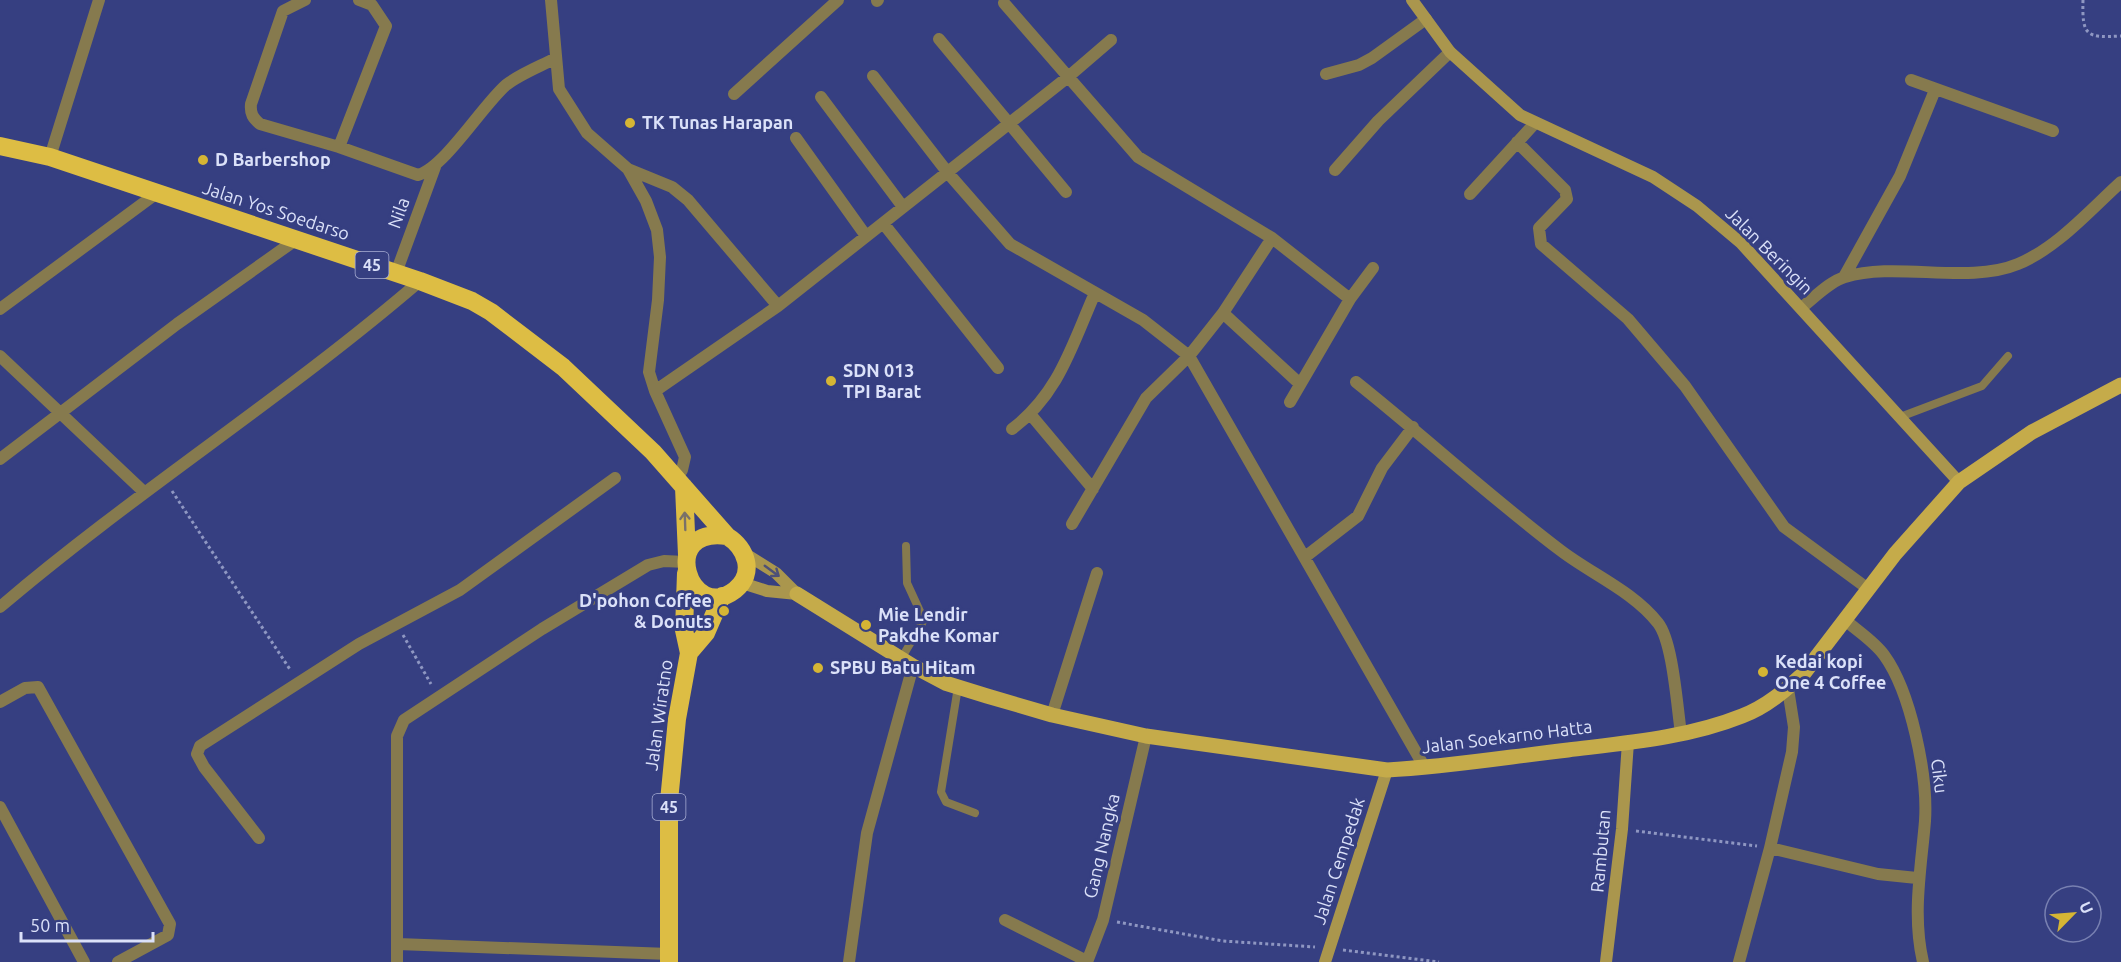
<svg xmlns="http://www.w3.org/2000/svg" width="2121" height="962" font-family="Ubuntu,sans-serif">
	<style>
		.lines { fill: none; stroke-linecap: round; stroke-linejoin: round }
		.path { stroke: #8f97c2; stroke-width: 3; stroke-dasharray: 3 3; stroke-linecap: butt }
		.lane { stroke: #867a4e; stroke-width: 8 }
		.street { stroke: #867a4e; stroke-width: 12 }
		.secondary { stroke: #aa964d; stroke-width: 12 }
		.primary { stroke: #c5ab4a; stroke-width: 15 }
		.highway { stroke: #ddbd44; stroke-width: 18 }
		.oneway { stroke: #797169 }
		.oneway2 { stroke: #4d5077 }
		.poi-dot { fill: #d5b534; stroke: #363f81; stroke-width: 2 }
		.labels { text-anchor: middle; stroke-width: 6; stroke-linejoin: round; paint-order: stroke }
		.shield { fill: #363f81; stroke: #aab0d5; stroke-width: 1.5 }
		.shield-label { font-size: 16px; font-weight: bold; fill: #dbe1f9 }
		.poi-label { font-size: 18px; font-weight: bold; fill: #dbe1f9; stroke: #363f81; text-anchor: start }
		.street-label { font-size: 18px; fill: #dbe1f9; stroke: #363f81 }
	</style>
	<rect width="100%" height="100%" fill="#363f81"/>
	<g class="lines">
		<!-- path -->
		<path class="path" d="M2083 0C2082 36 2086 38 2121 36
			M172 491 291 671
			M403 635 431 684
			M1636 831 1757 846
			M1117 922 1223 941 1315 947
			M1343 950 1439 962"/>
		<!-- lane -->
		<path class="lane" d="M1900 417 1982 386 2008 356
			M901 659 924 620 907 583 906 546
			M958 687 941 792 946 802 975 813"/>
		<!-- street -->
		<path class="street" d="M305 0 283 11 251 104C250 114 253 118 260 124L339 147 418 175C445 167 482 106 506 85 520 74 541 66 556 58
			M551 0 559 89 587 133 628 169 646 201 657 230 660 257 658 300 649 372 655 391 685 457 682 470 677 478
			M877 1 878 0
			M1004 3 1138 157 1272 238 1350 299
			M939 39 1066 192
			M1326 74 1359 65 1372 58 1426 19
			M873 76 948 173 1010 244 1143 320 1189 356 1425 768
			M1911 80 2053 131
			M734 94 838 0
			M821 97 903 207
			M796 138 866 236
			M1517 142 1565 190 1567 199 1539 228 1541 244 1628 319 1685 386 1784 527 1867 588
			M339 147 386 26 372 5 359 0
			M50 157 99 0
			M628 169 672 187 688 200 778 306
			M1335 170 1378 121 1450 52
			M1470 194 1535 123
			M883 223 998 368
			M396 273 435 167
			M1844 277 1900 176 1935 90
			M1801 308C1813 299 1830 281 1845 277 1897 261 1967 285 2018 264 2057 248 2090 210 2121 182
			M0 309 157 193
			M1223 313 1300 384
			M0 356 144 492
			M1356 382C1425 437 1490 497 1560 550 1591 574 1633 591 1658 623 1673 642 1677 707 1681 733
			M655 391 778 306 1068 77 1111 40
			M1290 402 1350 299 1373 268
			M1031 415 1093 489
			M1012 429C1059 394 1072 345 1095 293
			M0 459 177 324 297 239
			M1072 524 1146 398 1189 356 1223 313 1272 238
			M1305 557 1358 516 1382 468 1413 427
			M0 607C135 492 285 397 420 281
			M1844 619C1856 630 1874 641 1884 655 1911 692 1928 776 1925 821 1921 869 1912 915 1923 962
			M0 702 25 688 38 687 170 924 168 935 118 962
			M1052 715 1097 573
			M0 807 84 962
			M259 838 204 767 197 754 200 746 359 644 460 590 615 478
			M1770 848 1878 874 1917 878
			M1005 920 1087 961
			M398 944 669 954
			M397 962V736L404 720 542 629 648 565 664 561 686 562
			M849 962 867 833 913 666
			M1087 962 1103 920 1146 736
			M1739 962 1770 848 1792 752 1794 727 1788 689"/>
		<!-- secondary -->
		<path class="secondary" d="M1412 0 1450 52 1520 115 1653 177 1697 206 1741 243 1959 482
			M744 553 776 573 797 594
			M742 583 767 591 797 594
			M1325 962 1387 770
			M1606 962 1622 829 1628 742"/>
		<!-- primary -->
		<path class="primary" d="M797 594 913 666 945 683 987 696 1052 715 1146 736 1387 770C1447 767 1507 757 1568 750 1625 743 1687 738 1742 716 1766 707 1786 690 1805 672L1895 554 1959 482 2032 432 2121 385"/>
		<!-- highway -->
		<path class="highway" d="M0 146 50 157 420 281 472 301 491 312 563 367 653 452 727 536C746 548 756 573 735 590 690 625 657 526 727 536
			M684 487 687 555
			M689 653 706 633 722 596
			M669 962V801L677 719 689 653 684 630 686 573"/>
	</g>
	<!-- one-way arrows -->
	<defs><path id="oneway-shaft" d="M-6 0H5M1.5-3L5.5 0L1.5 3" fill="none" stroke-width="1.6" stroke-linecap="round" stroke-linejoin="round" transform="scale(1.5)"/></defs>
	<use class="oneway" href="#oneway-shaft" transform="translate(685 521) rotate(-92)"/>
	<use class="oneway2" href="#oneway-shaft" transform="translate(772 571) rotate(36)"/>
	<!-- markers -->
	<g class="poi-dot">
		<circle cx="630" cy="123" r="6"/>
		<circle cx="203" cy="160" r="6"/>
		<circle cx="831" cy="381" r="6"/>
		<circle cx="724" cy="611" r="6"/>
		<circle cx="866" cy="625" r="6"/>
		<circle cx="818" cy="668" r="6"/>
		<circle cx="1763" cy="672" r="6"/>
	</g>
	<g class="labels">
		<!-- shield labels -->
		<g class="shield">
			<rect x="355.5" y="252" width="33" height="26" rx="4.5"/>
			<rect x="652.5" y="794" width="33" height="26" rx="4.5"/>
		</g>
		<g class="shield-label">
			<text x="372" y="271">45</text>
			<text x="669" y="813">45</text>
		</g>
		<!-- poi labels -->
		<g class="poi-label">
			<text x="642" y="129">TK Tunas Harapan</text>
			<text x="215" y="166">D Barbershop</text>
			<text x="843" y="377">SDN 013<tspan x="843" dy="21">TPI Barat</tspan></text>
			<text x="712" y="607" text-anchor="end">D'pohon Coffee<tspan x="712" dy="21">&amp; Donuts</tspan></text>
			<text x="878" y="621">Mie Lendir<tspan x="878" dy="21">Pakdhe Komar</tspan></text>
			<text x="1775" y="668">Kedai kopi<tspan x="1775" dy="21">One 4 Coffee</tspan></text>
			<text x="830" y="674">SPBU Batu Hitam</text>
		</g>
		<!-- street labels -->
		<g class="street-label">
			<text transform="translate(276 211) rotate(18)" y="6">Jalan Yos Soedarso</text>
			<text transform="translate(399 213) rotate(-70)" y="6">Nila</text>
			<text transform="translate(1769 251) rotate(45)" y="6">Jalan Beringin</text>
			<text transform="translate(659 715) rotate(-82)" y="6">Jalan Wiratno</text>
			<text transform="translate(1507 737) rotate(-7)" y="6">Jalan Soekarno Hatta</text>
			<text transform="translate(1939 776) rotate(83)" y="6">Ciku</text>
			<text transform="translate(1102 846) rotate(-77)" y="6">Gang Nangka</text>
			<text transform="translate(1601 851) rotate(-85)" y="6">Rambutan</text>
			<text transform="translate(1339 861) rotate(-72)" y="6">Jalan Cempedak</text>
		</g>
	</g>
	<!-- north arrow -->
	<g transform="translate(2073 914) rotate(65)"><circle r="28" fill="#363f81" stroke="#7880b1" stroke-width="1.5"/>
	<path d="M0-4.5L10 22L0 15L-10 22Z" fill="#d5b534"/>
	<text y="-9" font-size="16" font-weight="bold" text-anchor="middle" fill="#dbe1f9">U</text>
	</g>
	<!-- scale -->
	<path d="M21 932v9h132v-9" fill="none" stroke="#dbe1f9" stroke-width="3"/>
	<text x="30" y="932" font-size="18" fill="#dbe1f9" stroke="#363f81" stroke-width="4.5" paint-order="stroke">50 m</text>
</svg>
